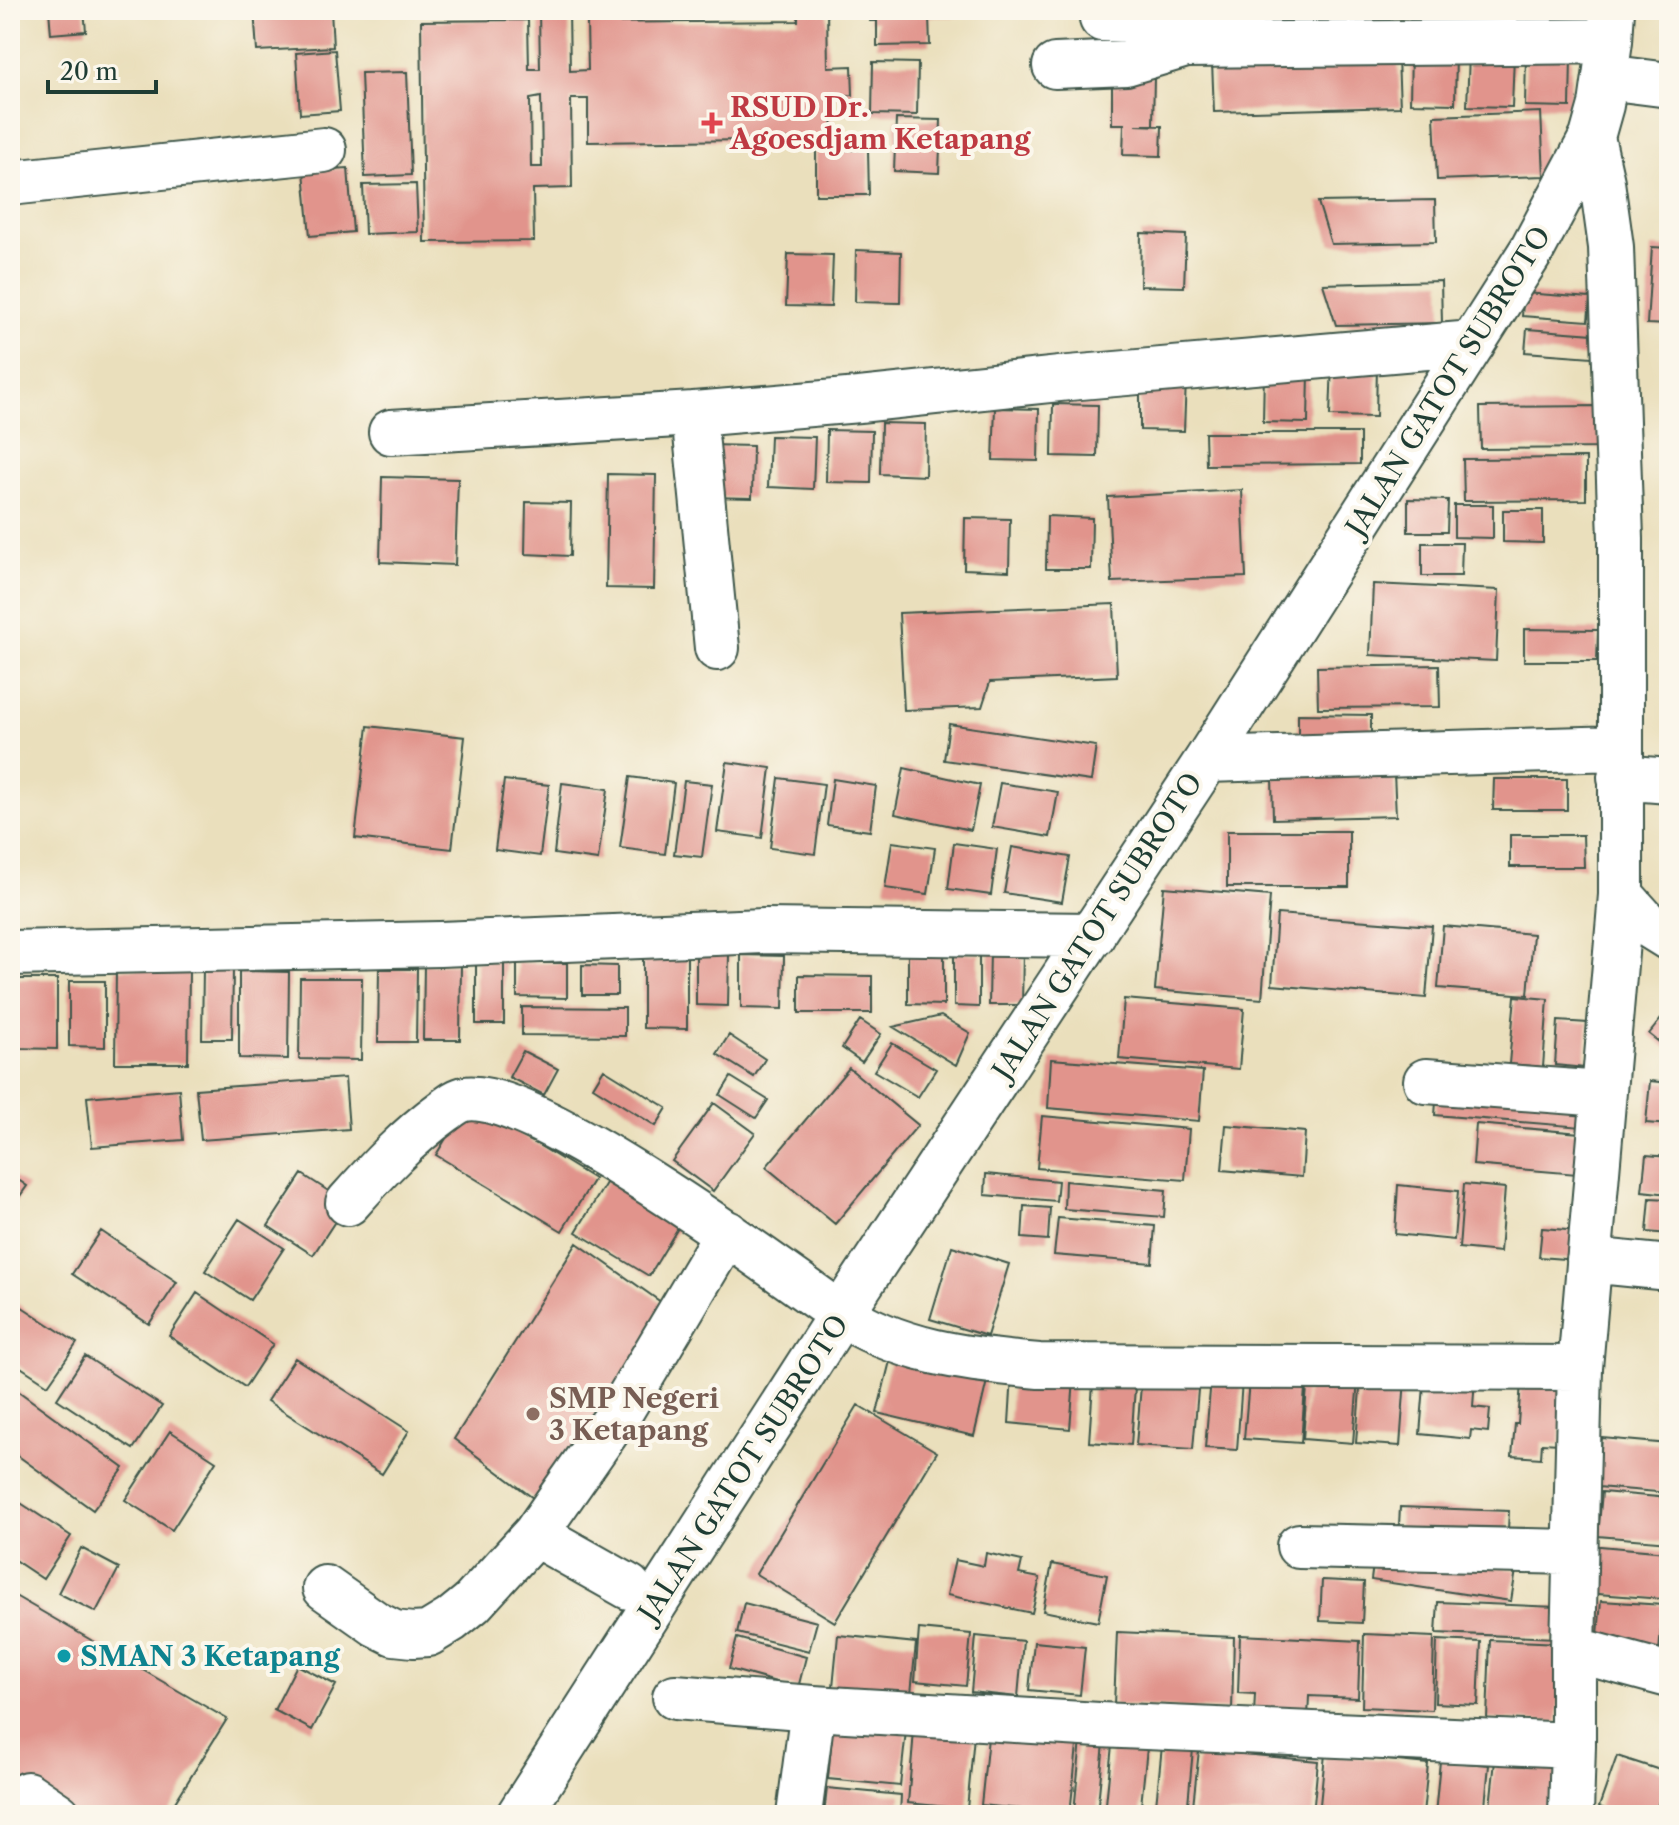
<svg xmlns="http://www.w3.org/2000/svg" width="1679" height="1825" font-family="'Libre Caslon Text',serif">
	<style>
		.building { fill: #e1948c; fill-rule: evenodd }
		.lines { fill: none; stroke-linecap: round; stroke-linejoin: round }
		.minor-casing { stroke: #3d5548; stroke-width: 48 }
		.minor { stroke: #fff; stroke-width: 44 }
		.health-dot { fill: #e0444e; stroke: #fbf7ec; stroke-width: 3 }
		.education-dot { fill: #8d6e63; stroke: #fbf7ec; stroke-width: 3 }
		.culture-dot { fill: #0f9aa8; stroke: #fbf7ec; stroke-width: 3 }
		.labels { text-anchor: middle; stroke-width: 8; stroke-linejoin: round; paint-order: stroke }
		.health-label { font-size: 28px; font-weight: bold; fill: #be3a42; stroke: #fbf7ec; text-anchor: start }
		.street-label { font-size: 28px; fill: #1f3d34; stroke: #fbf7ec }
		.education-label { font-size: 28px; font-weight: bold; fill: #785e54; stroke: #fbf7ec; text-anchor: start }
		.culture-label { font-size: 28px; font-weight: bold; fill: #0d838f; stroke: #fbf7ec; text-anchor: start }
	</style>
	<rect width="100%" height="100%" fill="#fbf7ec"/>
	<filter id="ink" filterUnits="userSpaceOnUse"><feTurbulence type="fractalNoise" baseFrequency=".0125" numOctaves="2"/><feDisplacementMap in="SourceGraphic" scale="16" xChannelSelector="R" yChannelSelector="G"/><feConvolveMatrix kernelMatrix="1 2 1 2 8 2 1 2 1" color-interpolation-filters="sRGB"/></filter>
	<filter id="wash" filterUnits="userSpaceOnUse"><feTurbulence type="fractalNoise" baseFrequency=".006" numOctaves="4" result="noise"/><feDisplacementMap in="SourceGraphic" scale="32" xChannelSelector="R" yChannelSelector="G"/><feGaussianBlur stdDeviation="1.8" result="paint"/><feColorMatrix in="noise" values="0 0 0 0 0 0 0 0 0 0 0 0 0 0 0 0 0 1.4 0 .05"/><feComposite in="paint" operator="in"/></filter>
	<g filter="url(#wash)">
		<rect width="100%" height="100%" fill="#eadfbc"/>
		<g id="blocks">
			<!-- building -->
			<path class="building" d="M49 10H84L86 31 51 34Z
				M254 10H331L333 47 257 51Z
				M539 10H569L570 71 588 70 587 23 798 21V10H827L828 67 852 66 853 95 832 96 833 139 588 142V99H571L572 188 533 189 534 241 424 242 421 21 528 20 529 69H540ZM541 97 542 167H531L530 99Z
				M869 10H1080V15L929 17 930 45 877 46V21H870Z
				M335 50 340 111 300 114 296 53Z
				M1411 51 1456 53 1455 104 1410 103Z
				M1469 54 1514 55 1512 107 1467 106Z
				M1526 54 1571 56 1570 107 1525 106Z
				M1398 58 1400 107 1214 112 1212 62Z
				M873 62 918 63 917 115 872 114Z
				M407 72 411 175 365 177 361 73Z
				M1112 76 1154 77 1153 125H1136L1162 126 1161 156 1123 155 1124 124H1112Z
				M1541 112 1544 176 1437 180 1434 116Z
				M896 119 941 120 939 173 894 171Z
				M816 150H868L869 195H816Z
				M348 168 353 232 310 236 304 171Z
				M416 184 418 232 365 234 363 185Z
				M1435 200 1436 242 1331 244 1318 202Z
				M1141 233 1186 235 1184 287 1140 286Z
				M1652 247 1669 248V325L1647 324Z
				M856 250 901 252 900 303 855 302Z
				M788 254 833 255 831 307 786 306Z
				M1441 281 1442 323 1336 325 1323 284Z
				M1524 293 1590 298 1588 321 1522 316Z
				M1527 329 1593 334 1592 357 1525 352Z
				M1332 363 1377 365 1376 417 1330 416Z
				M1264 370 1309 371 1308 423 1263 422Z
				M1140 378 1186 379 1184 431 1140 430Z
				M1053 404 1098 405 1097 457 1052 456Z
				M1602 406 1603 448 1481 449 1480 407Z
				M995 408 1039 409 1038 461 993 460Z
				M881 423 926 424 925 476 880 474Z
				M827 430 872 431 871 483 826 482Z
				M1205 433H1360V464L1206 465Z
				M770 436 815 437 813 489 768 487Z
				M709 445 753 446 752 498 707 497Z
				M1586 458V500L1464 501 1463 459Z
				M608 474 656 475 654 589 606 588Z
				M382 477 458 479 455 565 380 562Z
				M1242 490 1246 577 1112 582 1108 497Z
				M1408 499 1448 500 1447 532H1408Z
				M526 502 571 503 570 556 525 554Z
				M1454 505H1493V538L1454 537Z
				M1503 510H1543V543L1503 542Z
				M1047 516 1092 518 1091 569H1046Z
				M965 518 1010 519 1009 571 964 569Z
				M1422 543H1462L1461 576H1422Z
				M1373 584 1499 590 1496 661 1370 655Z
				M1114 604 1117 676 990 682 982 707 904 710 899 613Z
				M1524 629 1598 630 1597 661H1524Z
				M1439 665 1440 707 1318 708 1317 667Z
				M1298 714 1371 715V746H1298Z
				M949 724 1096 746 1091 781 944 760Z
				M368 726 465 737 452 849 355 838Z
				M727 762 771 768 762 838 717 832Z
				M904 768 980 785 971 830 895 814Z
				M1394 773 1396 816 1273 819 1272 776Z
				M630 777 674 783 665 854 620 848Z
				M779 778 824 784 815 854 770 848Z
				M833 779 876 786 870 831 827 825Z
				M1494 779H1567V810H1493Z
				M504 780 549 785 540 856 495 850Z
				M684 781 712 784 702 857 674 854Z
				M562 783 608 789 598 860 554 854Z
				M1000 783 1058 792 1050 837 992 827Z
				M1227 831H1349V887H1227Z
				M1510 835H1583L1584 867H1510Z
				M892 842 935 848 928 894 885 888Z
				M954 843 997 849 991 895 948 889Z
				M1012 847 1070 857 1062 902 1004 893Z
				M1164 887 1270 896 1262 999 1155 990Z
				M1277 914 1432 926 1426 998 1272 985Z
				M1443 926 1533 934 1528 995 1438 988Z
				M990 949 1023 950 1022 1005H989Z
				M696 953 729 954 728 1006 696 1005Z
				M954 953 979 954V1007L954 1006Z
				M908 954H944V1005L908 1004Z
				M643 955 687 956V1029L643 1028Z
				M741 955 784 956 783 1009 741 1008Z
				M476 961H504V1024H476Z
				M517 963H567V998L517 997Z
				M424 964H461L460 1040H423Z
				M582 965 617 966V995H582Z
				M203 968H233L232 1039H202Z
				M116 969 189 970 188 1063H115Z
				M379 969H417L416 1042H378Z
				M239 971 289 972 288 1059 239 1058Z
				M799 975 872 976V1013H799Z
				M300 978H362L361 1060 299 1059Z
				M12 979H57V1049L12 1048Z
				M69 981H105V1047L69 1046Z
				M1515 996 1548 999 1543 1067 1509 1064Z
				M1124 999 1244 1009 1239 1069 1119 1059Z
				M522 1007 625 1008V1036L522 1035Z
				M1669 1009V1050L1649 1034Z
				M941 1016 970 1033 956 1065 893 1027Z
				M860 1020 881 1034 862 1062 842 1048Z
				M1558 1021 1588 1023 1585 1068 1555 1065Z
				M729 1035 765 1059 754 1077 717 1054Z
				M892 1043 936 1069 918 1097 874 1071Z
				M523 1051 558 1069 544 1095 509 1077Z
				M1051 1059 1203 1071 1199 1121 1048 1108Z
				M849 1068 918 1125 835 1224 766 1167Z
				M604 1069 667 1108 656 1126 593 1087Z
				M731 1077 768 1100 756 1118 720 1095Z
				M345 1078 349 1129 201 1140 196 1089Z
				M1650 1081 1669 1083V1125L1646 1123Z
				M179 1089 183 1140 92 1147 87 1097Z
				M1437 1089 1584 1101 1582 1127 1435 1115Z
				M468 1102 594 1179 562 1231 436 1155Z
				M714 1103 755 1133 713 1191 672 1161Z
				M1042 1116 1189 1129 1185 1180 1037 1168Z
				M1476 1124 1580 1133 1577 1174 1473 1165Z
				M1226 1125 1305 1132 1302 1177 1222 1170Z
				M1646 1155 1669 1157V1194L1642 1191Z
				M614 1170 687 1213 649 1276 576 1232Z
				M10 1174 27 1186 10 1210Z
				M302 1174 347 1203 313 1255 268 1226Z
				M986 1174 1058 1181 1056 1201 985 1195Z
				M1065 1181 1166 1190 1164 1217 1064 1209Z
				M1464 1184 1505 1188 1500 1252 1459 1248Z
				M1398 1185 1458 1191 1454 1240 1395 1234Z
				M1650 1198 1669 1199V1234L1647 1232Z
				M1024 1206 1050 1208 1048 1240 1022 1238Z
				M1058 1218 1155 1226 1152 1263 1054 1255Z
				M239 1219 284 1248 250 1300 205 1271Z
				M1542 1228 1579 1231 1577 1260 1539 1257Z
				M101 1231 177 1282 149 1324 72 1274Z
				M577 1243 675 1312 537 1501 454 1439Z
				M952 1246 1009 1264 987 1336 930 1319Z
				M197 1293 273 1344 245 1387 169 1336Z
				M10 1299 77 1343 48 1385 10 1360Z
				M894 1345 990 1368 974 1436 877 1413Z
				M85 1356 162 1406 133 1449 57 1399Z
				M295 1358 409 1431 382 1474 267 1401Z
				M1094 1369 1136 1372 1131 1445 1089 1442Z
				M1250 1369 1306 1374 1301 1443 1244 1439Z
				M1142 1374 1199 1378 1193 1449 1136 1445Z
				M1308 1374 1358 1378 1353 1443 1303 1439Z
				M1425 1374 1475 1378 1473 1407 1490 1409 1488 1432 1471 1430 1470 1439 1420 1434Z
				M1012 1375 1074 1380 1070 1429 1009 1423Z
				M1361 1375 1405 1379 1400 1446 1356 1443Z
				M1211 1379 1242 1381 1237 1450 1205 1448Z
				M1521 1382 1564 1386 1560 1444 1542 1443 1541 1458 1512 1456 1515 1424H1518Z
				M10 1385 124 1468 93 1510 10 1450Z
				M858 1405 937 1452 835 1622 756 1574Z
				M170 1431 216 1461 172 1530 125 1500Z
				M1602 1438 1669 1444V1493L1598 1487Z
				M1602 1492 1669 1498V1542L1598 1536Z
				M10 1496 71 1536 43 1579 10 1557Z
				M1400 1507 1509 1511 1507 1548 1398 1543Z
				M1589 1545 1666 1552 1662 1599 1585 1593Z
				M81 1548 119 1568 96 1612 58 1593Z
				M1375 1549 1516 1570 1511 1601 1371 1580Z
				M986 1553 1022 1561 1019 1574 1040 1578 1032 1613 947 1595 955 1560 984 1566Z
				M1052 1564 1107 1575 1098 1622 1043 1611Z
				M1322 1580 1364 1582 1362 1623 1320 1621Z
				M10 1593 227 1719 167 1815H10Z
				M1601 1601 1663 1605 1659 1652 1597 1647Z
				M1438 1602 1557 1607 1556 1638 1436 1633Z
				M744 1603 817 1622 809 1651 737 1633Z
				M919 1629 971 1634 966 1686 915 1681Z
				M1117 1632 1234 1637 1232 1710 1114 1705Z
				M1364 1634 1434 1637 1432 1710 1362 1707Z
				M838 1635 916 1643 910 1704 832 1697Z
				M1240 1635 1360 1641 1358 1698 1309 1696 1308 1717 1254 1715 1255 1694 1238 1693Z
				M976 1636 1023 1641 1018 1697 971 1692Z
				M737 1638 806 1657 798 1688 729 1669Z
				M1437 1640 1481 1642 1478 1705 1435 1703Z
				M1490 1640 1561 1643 1558 1722 1487 1719Z
				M1034 1642 1085 1647 1080 1695 1029 1690Z
				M297 1665 336 1685 312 1730 274 1710Z
				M833 1724 906 1731 900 1786 828 1779Z
				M989 1728 1078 1736 1070 1814 981 1805Z
				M914 1731 974 1736 967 1809 908 1803Z
				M1081 1740 1104 1743 1097 1814 1074 1812Z
				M1112 1745 1147 1748 1140 1815 1105 1814Z
				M1162 1746 1193 1749 1187 1815H1155Z
				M1199 1750 1318 1761 1313 1815H1192Z
				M1325 1754 1428 1764 1423 1815H1319Z
				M1617 1756 1669 1773 1654 1815H1622L1599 1807Z
				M1440 1761 1489 1765 1484 1815H1435Z
				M1495 1761 1557 1767 1553 1815H1489Z
				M827 1788 901 1795 900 1815H824Z"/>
		</g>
	</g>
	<g filter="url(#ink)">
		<use href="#blocks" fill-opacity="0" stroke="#3d5548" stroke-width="2"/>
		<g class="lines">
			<defs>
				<path id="minor" d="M1102 19 1225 18
					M1055 66 1126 63 1186 45 1610 41
					M1606 77 1669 85
					M1592 137 1602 182 1611 247 1621 539V895L1580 1368 1573 1649 1669 1675
					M10 183 324 150
					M694 414 717 648
					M391 432 694 414 859 400 1069 378 1473 343
					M1207 760 1620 748
					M1620 777 1669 781
					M1621 895 1648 925 1669 938
					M10 953 440 944 764 931 1093 935
					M1426 1081 1603 1094
					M348 1203C378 1169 408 1137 444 1111 451 1106 458 1100 465 1099 526 1086 765 1260 822 1301
					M1589 1260 1669 1268
					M837 1311C897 1352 969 1360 1039 1366L1580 1368
					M535 1534 629 1587
					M1299 1546 1575 1552
					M325 1588 376 1624 394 1633 413 1635 428 1634 451 1620 472 1603 535 1534 621 1411 727 1233
					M675 1697 813 1708 1099 1725 1573 1745 1571 1815
					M1573 1745V1649
					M27 1794 58 1815
					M519 1815 841 1314 1207 760 1532 250 1592 137 1601 105 1610 41 1612 10
					M799 1815 813 1708"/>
			</defs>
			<!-- minor casing -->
			<use href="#minor" class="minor-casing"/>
			<!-- minor -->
			<use href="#minor" class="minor"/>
		</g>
	</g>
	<!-- markers -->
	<path class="health-dot" d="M708 111h8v8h8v8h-8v8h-8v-8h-8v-8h8z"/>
	<circle class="education-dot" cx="533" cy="1414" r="8"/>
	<circle class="culture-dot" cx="64" cy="1656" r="8"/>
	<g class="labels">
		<!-- health labels -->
		<g class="health-label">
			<text x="730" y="117">RSUD Dr.<tspan x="730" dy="32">Agoesdjam Ketapang</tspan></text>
		</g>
		<!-- street labels -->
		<g class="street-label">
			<text transform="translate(1448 381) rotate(-58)" y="10">JALAN GATOT SUBROTO</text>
			<text transform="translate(1097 926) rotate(-57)" y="10">JALAN GATOT SUBROTO</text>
			<text transform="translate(743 1468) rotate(-57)" y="10">JALAN GATOT SUBROTO</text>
		</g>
		<!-- education labels -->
		<g class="education-label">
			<text x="549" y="1408">SMP Negeri<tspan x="549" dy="32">3 Ketapang</tspan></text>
		</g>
		<!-- culture labels -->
		<g class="culture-label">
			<text x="80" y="1666">SMAN 3 Ketapang</text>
		</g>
	</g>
	<!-- margin -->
	<rect width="1679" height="1825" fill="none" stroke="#fbf7ec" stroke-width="40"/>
	<!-- scale -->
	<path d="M48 80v12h108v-12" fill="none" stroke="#1f3d34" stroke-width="4"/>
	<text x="60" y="80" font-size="24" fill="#1f3d34" stroke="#fbf7ec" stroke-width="6" paint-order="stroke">20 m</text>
</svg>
